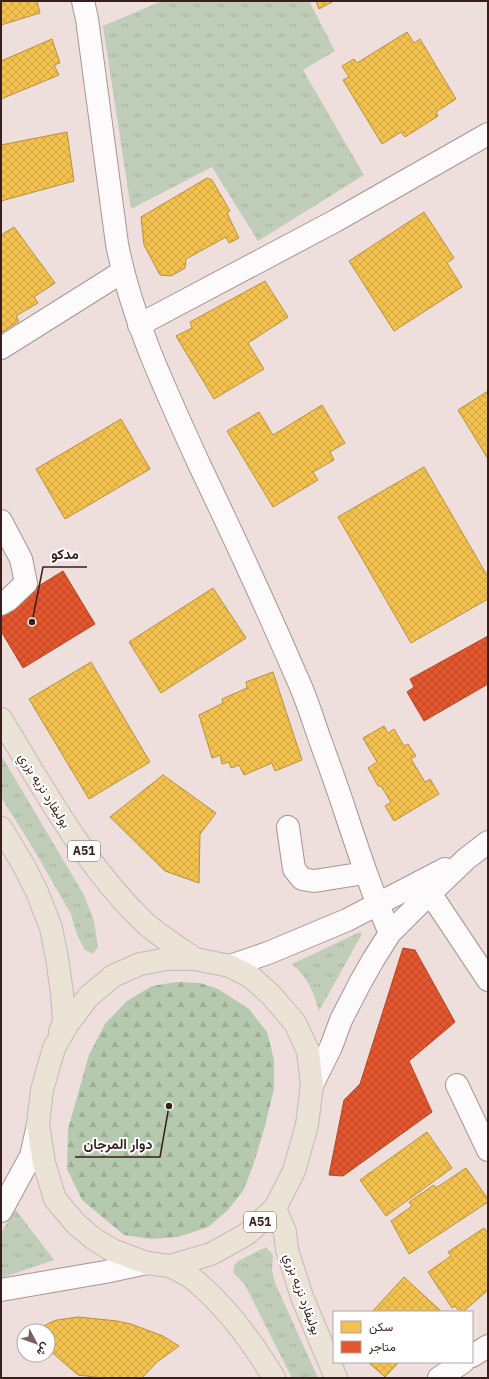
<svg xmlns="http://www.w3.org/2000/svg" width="489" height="1379" font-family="'IBM Plex Sans',Vazirmatn,sans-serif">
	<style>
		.grass { fill: url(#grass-tufts) }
		.forest { fill: url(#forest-firs) }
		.homes { fill: url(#homes-cross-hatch); stroke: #ba903f }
		.shops { fill: url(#shops-cross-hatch); stroke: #b14628 }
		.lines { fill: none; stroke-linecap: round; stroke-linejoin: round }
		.minor-casing { stroke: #a89593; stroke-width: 24 }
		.highway-casing { stroke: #c6b9b8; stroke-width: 24 }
		.minor { stroke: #fcfafa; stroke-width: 22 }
		.highway { stroke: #ebe3d6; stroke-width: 22 }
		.labels { text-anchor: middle; stroke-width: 4; stroke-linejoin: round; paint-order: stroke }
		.shield { fill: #fff; stroke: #74625f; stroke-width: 1 }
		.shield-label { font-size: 12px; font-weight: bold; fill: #391e1b }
		.street-label { font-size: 13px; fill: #391e1b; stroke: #fff }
		.leader { fill: none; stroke: #391e1b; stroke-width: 1.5 }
		.callout-dot { fill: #391e1b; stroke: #fff; stroke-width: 1.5 }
		.callout-label { font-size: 14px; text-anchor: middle; font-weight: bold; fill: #391e1b; stroke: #fff; stroke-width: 4; stroke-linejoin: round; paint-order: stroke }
	</style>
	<defs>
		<pattern id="grass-tufts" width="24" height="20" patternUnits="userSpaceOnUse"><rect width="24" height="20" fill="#c0ceb9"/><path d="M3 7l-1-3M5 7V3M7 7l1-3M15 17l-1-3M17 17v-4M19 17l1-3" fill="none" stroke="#a6b09e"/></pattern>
		<pattern id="forest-firs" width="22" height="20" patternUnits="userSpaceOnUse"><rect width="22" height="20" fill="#b5c9af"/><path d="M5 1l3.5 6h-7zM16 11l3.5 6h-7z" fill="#9cac96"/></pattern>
		<pattern id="homes-cross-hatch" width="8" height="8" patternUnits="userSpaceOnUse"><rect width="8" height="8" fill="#f2c14e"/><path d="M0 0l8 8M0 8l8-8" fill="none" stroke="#d0a544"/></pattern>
		<pattern id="shops-cross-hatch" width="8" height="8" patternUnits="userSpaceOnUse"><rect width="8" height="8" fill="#e4572e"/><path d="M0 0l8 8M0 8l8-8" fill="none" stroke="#ba4726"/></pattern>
	</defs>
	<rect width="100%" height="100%" fill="#eededc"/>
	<!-- grass -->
	<path class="grass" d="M162 1H309L335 51 303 70 364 175 258 241 212 167 131 209 103 26Z
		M1 755 84 895 94 921 98 947 93 954 85 950 77 935 71 914 33 848 1 797Z
		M360 932 362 934 319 1011C313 991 308 978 292 964Z
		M15 1209 54 1260 1 1278V1233Z
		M266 1247 273 1255 272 1270 275 1283 318 1378H292L245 1285 233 1272 234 1266 238 1261Z"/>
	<!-- forest -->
	<path class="forest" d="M177 982 200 983 218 989 249 1009 267 1032 274 1060V1089L265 1126 253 1166 243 1191 227 1211 208 1227 178 1237 151 1239 124 1235 82 1200 67 1169 68 1129 89 1055 105 1024 127 1001 152 986Z"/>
	<!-- homes -->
	<path class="homes" d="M1 1H37L40 13 1 25Z
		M316 1H334L319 9Z
		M407 32 414 43 420 39 456 99 436 112 438 116 405 137 401 132 382 144 343 80 349 77 342 66 354 59 357 63Z
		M52 39 60 63 54 65 59 75 1 99V61Z
		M67 132 74 181 1 201V145Z
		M207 178 212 180 230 211 227 213 239 238 229 243 226 237 186 259 185 268 171 276 160 275 144 245 141 217Z
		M424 212 454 258 447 263 462 287 394 331 349 261Z
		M14 227 55 283 34 297 38 303 16 316 19 321 1 333V235Z
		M265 281 288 317 248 343 264 369 214 399 176 336 192 328 190 322Z
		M488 391V459L458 410Z
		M322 405 345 443 330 452 334 460 313 472 318 480 273 507 227 431 259 412 273 435Z
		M121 419 150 469 65 519 36 469Z
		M424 467 488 577V599L411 643 338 517Z
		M213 588 246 638 161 693 129 642Z
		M91 662 150 762 89 799 29 699Z
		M273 672 302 760 275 771 272 763 244 775 239 765 231 768 229 762 222 764 220 755 212 758 199 715 223 703 222 699 247 688 246 682Z
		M384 726 388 733 394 729 404 746 408 744 416 756 411 759 425 782 430 779 439 794 394 821 385 806 391 802 381 786H378L368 768 377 762 363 738Z
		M163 775 216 813 200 834 199 883 165 871 110 817Z
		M427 1132 452 1168 386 1216 360 1180Z
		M466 1168 488 1199V1202L409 1254 391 1221 412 1206 409 1202 434 1185 436 1188Z
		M484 1228 488 1233V1290L463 1312H460L455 1306 452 1308 428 1272 451 1256 448 1252Z
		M404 1277 442 1312H372Z
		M78 1317 117 1321 131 1324 163 1336 179 1346 157 1362 142 1378H103L78 1375 48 1349V1344L50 1342 48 1340V1331H40L38 1330 49 1323 57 1320Z
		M368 1362H399L385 1377Z"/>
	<!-- shops -->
	<path class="shops" d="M63 571 95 624 23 668 1 631V609Z
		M488 636V684L424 721 407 692 414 687 410 679Z
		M403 948 415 950 455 1022 409 1061 432 1112 343 1176 329 1175 344 1100 360 1084Z"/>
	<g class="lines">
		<defs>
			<path id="minor" d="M83 1 87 19 117 244C132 321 167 393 199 464 233 535 266 606 297 678 306 697 312 717 319 737 328 762 337 786 345 811 359 853 372 893 390 933
				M139 325 335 221 488 134
				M1 348 122 272
				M1 521 21 559 26 583 8 600 1 604
				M288 827 294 869 302 879 314 881 365 873
				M430 893 488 980
				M230 966 268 953 347 920 445 869
				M312 1085 331 1047 341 1020 360 983 373 960 390 933 413 910 466 859 488 842
				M457 1085 488 1150
				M1 1211 31 1156 38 1125
				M1 1290 105 1272 147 1263
				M472 1356 488 1346
				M439 1378 463 1362"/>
			<path id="highway" d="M1 719C44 789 84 864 144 922 159 936 178 947 195 959
				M1 828 24 866 37 892 51 928 57 958 62 993 64 1021 60 1032
				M167 959H195L230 966 251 977 271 995 295 1023 308 1051 312 1085 307 1125 294 1171 275 1208 247 1234 211 1254 170 1266 147 1263 112 1250 94 1239 76 1224 55 1199 44 1163 38 1124 42 1090 54 1048 67 1025 88 997 113 976 140 964Z
				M275 1208 285 1232 287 1250 302 1297 336 1378
				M170 1266C180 1271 191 1276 199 1284 230 1311 253 1343 274 1378"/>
		</defs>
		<!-- minor casing -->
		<use href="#minor" class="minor-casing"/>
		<!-- highway casing -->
		<use href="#highway" class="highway-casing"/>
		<!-- minor -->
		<use href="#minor" class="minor"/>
		<!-- highway -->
		<use href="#highway" class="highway"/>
	</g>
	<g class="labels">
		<!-- shield labels -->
		<g class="shield">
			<rect x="68" y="841" width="32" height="20" rx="3"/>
			<rect x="244" y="1212" width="32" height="20" rx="3"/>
		</g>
		<g class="shield-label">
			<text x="84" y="855">A51</text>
			<text x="260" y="1226">A51</text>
		</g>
		<!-- street labels -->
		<g class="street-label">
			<text transform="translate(45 790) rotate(58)" y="5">بوليفارد نزيه بزري</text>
			<text transform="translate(303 1294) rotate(70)" y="5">بوليفارد نزيه بزري</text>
		</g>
	</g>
	<!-- callouts -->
	<path class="leader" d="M32 622L43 567H87M169 1106L160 1157H75"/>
	<g class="callout-dot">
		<circle cx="32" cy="622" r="4"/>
		<circle cx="169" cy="1106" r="4"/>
	</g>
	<g class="callout-label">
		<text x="65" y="559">مدكو</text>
		<text x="118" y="1149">دوار المرجان</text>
	</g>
	<!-- border -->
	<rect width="489" height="1379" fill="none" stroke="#391e1b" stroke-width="4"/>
	<!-- legend -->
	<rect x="333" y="1311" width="140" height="52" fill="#ffffff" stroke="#b0a5a4"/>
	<rect x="341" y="1321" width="20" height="12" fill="#f2c14e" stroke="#b0a5a4"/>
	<text x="369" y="1331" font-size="12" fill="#391e1b">سكن</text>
	<rect x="341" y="1341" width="20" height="12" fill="#e4572e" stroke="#b0a5a4"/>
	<text x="369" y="1351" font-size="12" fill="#391e1b">متاجر</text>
	<!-- north arrow -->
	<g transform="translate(36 1343) rotate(131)"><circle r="19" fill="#ffffff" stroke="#b0a5a4"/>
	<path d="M0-3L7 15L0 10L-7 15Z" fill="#78615f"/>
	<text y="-6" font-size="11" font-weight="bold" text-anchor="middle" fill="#391e1b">ش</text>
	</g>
</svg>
